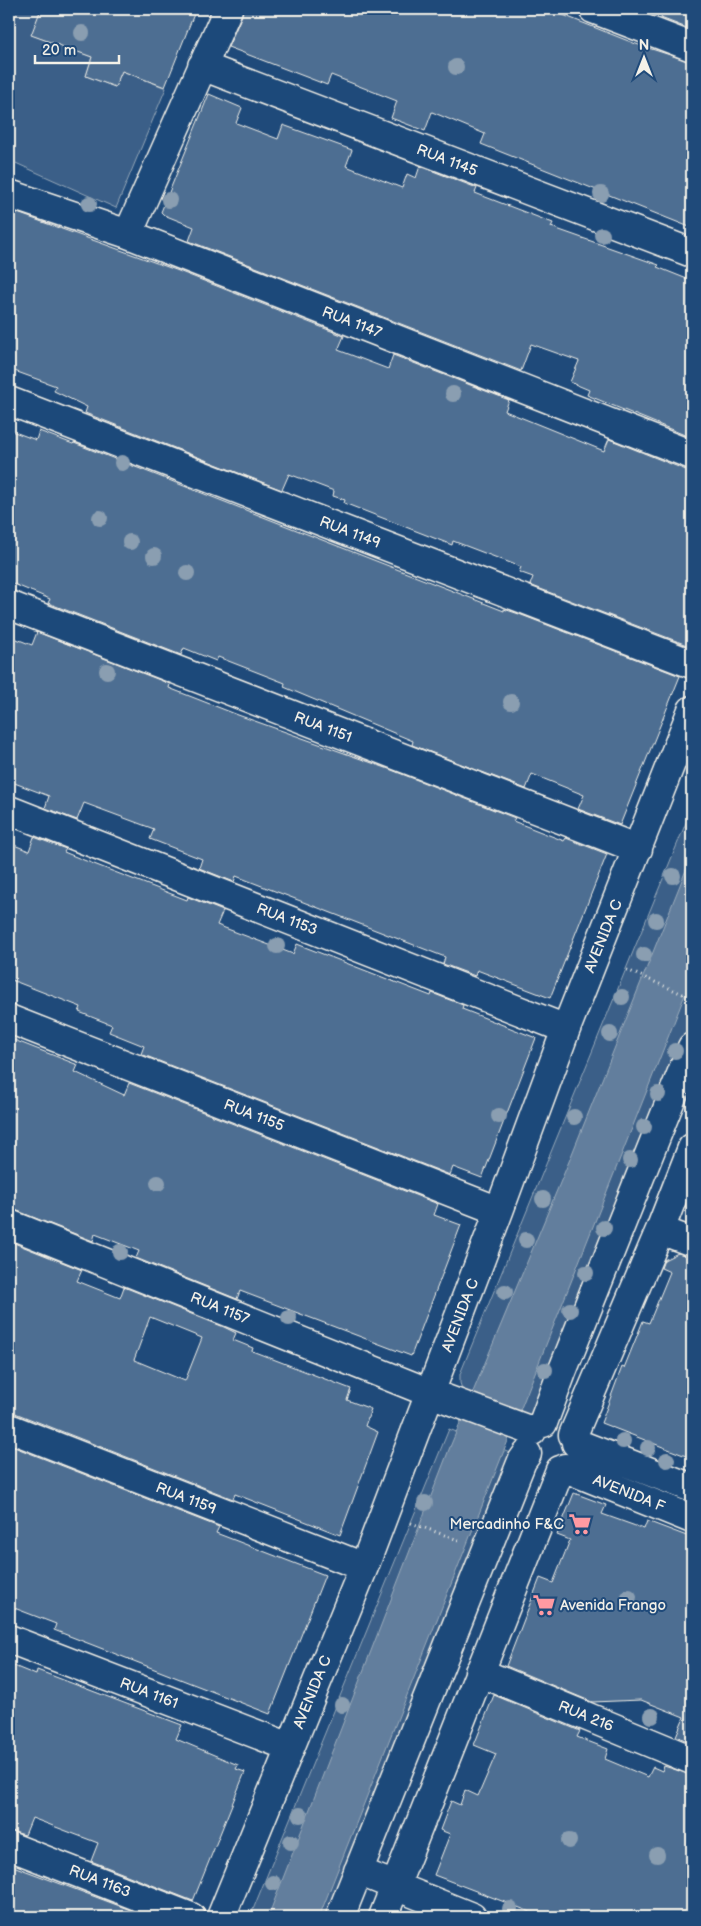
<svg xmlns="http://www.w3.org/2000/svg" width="701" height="1926" font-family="'Balsamiq Sans',sans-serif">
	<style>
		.green { fill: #3a5f88; stroke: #97a8b8 }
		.water { fill: #627e9d; stroke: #9cacbb }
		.building { fill: #4d6e92; stroke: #f4f1e8; fill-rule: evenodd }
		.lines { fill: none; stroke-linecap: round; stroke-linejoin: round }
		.minor-casing { stroke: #f4f1e8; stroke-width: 31 }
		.path { stroke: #f4f1e8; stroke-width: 3; stroke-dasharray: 1 4; stroke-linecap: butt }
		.minor { stroke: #1f4a7a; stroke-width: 28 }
		.tree { fill: #8a9eb1 }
		.labels { text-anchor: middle; stroke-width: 4; stroke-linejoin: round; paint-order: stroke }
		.street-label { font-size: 15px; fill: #f4f1e8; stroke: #1f4a7a }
		.poi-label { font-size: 15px; fill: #f4f1e8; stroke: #1f4a7a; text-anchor: end }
	</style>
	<rect width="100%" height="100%" fill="#1f4a7a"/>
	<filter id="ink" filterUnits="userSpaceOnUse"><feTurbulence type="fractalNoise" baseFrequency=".02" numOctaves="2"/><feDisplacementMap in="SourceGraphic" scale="10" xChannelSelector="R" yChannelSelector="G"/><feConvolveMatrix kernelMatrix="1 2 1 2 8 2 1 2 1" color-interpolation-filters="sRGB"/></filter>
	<g filter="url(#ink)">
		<!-- green -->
		<path class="green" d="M9 9H41L32 35 92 57 86 76 115 87 122 71 166 88 116 208 9 160Z
			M692 808V1027L545 1406 538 1413 528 1415 464 1395 460 1383V1374Z
			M449 1429 510 1453 528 1465 349 1917H250Z"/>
		<!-- water -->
		<path class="water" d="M692 855V977L319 1917H268L450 1447 570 1159Z"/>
		<!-- building -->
		<path class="building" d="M41 9H196L165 87 122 71 115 87 86 76 92 57 31 35Z
			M243 9H340L355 14 356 9H548L636 44 692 62V228L481 144 485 134 432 112 425 131 391 118 397 101 331 75 327 85 228 47 242 15Z
			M664 9H692V30L661 18Z
			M209 94 242 108 236 123 278 139 283 125 352 150 346 166 402 188 407 174 416 178 420 166 477 188 475 193 553 223 551 227 659 265 657 267 692 281V438L587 395 589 390 570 382 579 361 531 344 521 371 189 241 194 227 164 215 161 212Z
			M9 210 176 270 344 336 338 350 388 369 393 355 509 400 505 411 604 451 609 439 686 470H692V647L530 585 533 577 519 572 521 567 453 541 452 545 344 503 345 500 333 496 334 491 289 474 282 490 85 413 87 407 54 391 56 386 9 369Z
			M9 430 36 440 39 431 73 444 74 443 504 611V609L519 614 680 676 620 825 578 809 584 795 532 774 526 789 412 745 413 741 284 687 285 683 218 657 216 661 184 648 181 655 48 603 50 599 9 582Z
			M37 632 170 684 169 688 238 715 389 769 515 818 513 821 559 839 564 841 566 838 607 854 550 998 477 970 475 976 443 964 445 957 236 876 234 882 199 868 202 859 150 839 154 829 84 803 77 820 45 808 49 796 9 781V636L32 645Z
			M34 837 66 849 64 852 81 859 187 900 188 897 223 911 217 925 293 954 297 944 431 996 432 993 463 1005 462 1009 536 1038 482 1178 453 1167 450 1175 141 1054 144 1046 109 1032 112 1025 79 1012 81 1007 9 979V843L29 851Z
			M9 1038 78 1065 75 1072 124 1095 129 1083 438 1204 434 1215 461 1225 411 1356 240 1291 237 1299 136 1258 139 1251 95 1234 93 1241 15 1210 9 1209Z
			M9 1241 82 1270 77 1281 120 1298 124 1287 224 1327 236 1333 233 1340 253 1348 252 1351 351 1389 347 1400 371 1409 365 1426 378 1432 340 1535 235 1494 233 1499 15 1413H9ZM150 1317 202 1338 185 1381 134 1360Z
			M678 1253 692 1257V1441L686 1456 601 1423 622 1367 624 1368 643 1321 649 1323 670 1272 661 1268 664 1260Z
			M9 1445 219 1527 216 1533 325 1575 270 1714 54 1630 56 1624 9 1606Z
			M574 1493 606 1505 602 1514 644 1529 647 1521 692 1538V1743L676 1736 684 1717 641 1700 592 1702 506 1666 540 1578 553 1583 570 1540 557 1535Z
			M9 1664 36 1675 37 1670 182 1725 176 1739 238 1765 236 1769 245 1772 193 1901 91 1861 98 1843 32 1818 25 1835 9 1831Z
			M494 1695 580 1731 577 1737 608 1749 605 1759 648 1777 653 1767 662 1771 664 1766 692 1775V1902L686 1917H554L542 1912 541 1916 434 1875 450 1834 440 1830 451 1801 460 1805 465 1790 478 1796 496 1754 474 1745Z
			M9 1863 13 1866 149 1917H9Z"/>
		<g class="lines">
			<defs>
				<path id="minor" d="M593 9 692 47
					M202 66 692 253
					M9 194 128 234 692 455
					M128 234 228 9
					M9 401 692 664
					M9 605 638 849
					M9 810 566 1029
					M9 1019 499 1211
					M9 1224 430 1393 532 1431
					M660 1230 692 1242
					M543 1423 562 1372 692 1047
					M9 1428 364 1567
					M573 1435 660 1230 692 1148
					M576 1443 692 1488
					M565 1468 692 1519
					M9 1639 290 1747
					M479 1672 692 1760
					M9 1846 191 1917
					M358 1871 472 1917
					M221 1917 364 1567 499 1211 566 1029 692 710
					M340 1917 522 1461 527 1454
					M383 1917 560 1470"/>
			</defs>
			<!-- minor casing -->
			<use href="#minor" class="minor-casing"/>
			<!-- path -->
			<path class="path" d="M627 970 692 998
				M411 1523 461 1541"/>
			<!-- minor -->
			<use href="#minor" class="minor"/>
		</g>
		<!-- trees -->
		<g class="tree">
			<circle cx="82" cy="33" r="8"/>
			<circle cx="456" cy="67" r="8"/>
			<circle cx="601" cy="194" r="8"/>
			<circle cx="169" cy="200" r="8"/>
			<circle cx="89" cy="204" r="8"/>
			<circle cx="602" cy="235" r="8"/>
			<circle cx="453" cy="394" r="8"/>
			<circle cx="122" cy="463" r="8"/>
			<circle cx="100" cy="518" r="8"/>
			<circle cx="130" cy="542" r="8"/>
			<circle cx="154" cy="556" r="8"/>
			<circle cx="187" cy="573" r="8"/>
			<circle cx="107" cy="671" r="8"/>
			<circle cx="511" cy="702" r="8"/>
			<circle cx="673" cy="876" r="8"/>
			<circle cx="656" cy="920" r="8"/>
			<circle cx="277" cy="946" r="8"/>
			<circle cx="644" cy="955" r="8"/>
			<circle cx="622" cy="997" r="8"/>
			<circle cx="610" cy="1034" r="8"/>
			<circle cx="675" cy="1051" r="8"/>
			<circle cx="658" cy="1094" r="8"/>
			<circle cx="499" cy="1116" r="8"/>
			<circle cx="574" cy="1117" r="8"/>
			<circle cx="644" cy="1127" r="8"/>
			<circle cx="630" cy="1160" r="8"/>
			<circle cx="158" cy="1183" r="8"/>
			<circle cx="543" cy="1199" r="8"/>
			<circle cx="604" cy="1228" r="8"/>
			<circle cx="526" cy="1240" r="8"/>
			<circle cx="120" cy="1252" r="8"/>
			<circle cx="586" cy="1273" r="8"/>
			<circle cx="505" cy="1292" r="8"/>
			<circle cx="570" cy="1310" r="8"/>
			<circle cx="289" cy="1318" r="8"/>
			<circle cx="545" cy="1370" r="8"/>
			<circle cx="623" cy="1441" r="8"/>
			<circle cx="648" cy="1448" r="8"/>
			<circle cx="667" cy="1460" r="8"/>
			<circle cx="425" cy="1503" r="8"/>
			<circle cx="629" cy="1597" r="8"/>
			<circle cx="342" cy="1705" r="8"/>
			<circle cx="652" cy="1716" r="8"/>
			<circle cx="300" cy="1815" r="8"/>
			<circle cx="569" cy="1841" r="8"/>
			<circle cx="291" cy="1842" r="8"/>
			<circle cx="657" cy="1855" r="8"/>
			<circle cx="273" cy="1883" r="8"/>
			<circle cx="510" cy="1909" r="8"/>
		</g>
	</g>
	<!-- icons -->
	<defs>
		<symbol id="supermarket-bare" viewBox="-9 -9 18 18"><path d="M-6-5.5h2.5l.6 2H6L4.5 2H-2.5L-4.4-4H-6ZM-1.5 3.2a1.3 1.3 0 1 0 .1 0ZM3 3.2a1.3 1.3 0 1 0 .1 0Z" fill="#ff9aa2" stroke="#1f4a7a" stroke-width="2.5" paint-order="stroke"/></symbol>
	</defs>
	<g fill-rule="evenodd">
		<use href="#supermarket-bare" x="564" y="1508" width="32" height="32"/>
		<use href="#supermarket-bare" x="528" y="1589" width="32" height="32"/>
	</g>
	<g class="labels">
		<!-- street labels -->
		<g class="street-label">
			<text transform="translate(447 160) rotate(21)" y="5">RUA 1145</text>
			<text transform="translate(352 322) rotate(21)" y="5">RUA 1147</text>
			<text transform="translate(350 532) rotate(21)" y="5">RUA 1149</text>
			<text transform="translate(323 727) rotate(21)" y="5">RUA 1151</text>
			<text transform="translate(287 919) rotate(21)" y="5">RUA 1153</text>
			<text transform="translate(603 936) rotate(-68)" y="5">AVENIDA C</text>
			<text transform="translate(254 1115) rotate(21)" y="5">RUA 1155</text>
			<text transform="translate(220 1308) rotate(22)" y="5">RUA 1157</text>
			<text transform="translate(460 1315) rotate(-69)" y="5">AVENIDA C</text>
			<text transform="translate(629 1493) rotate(22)" y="5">AVENIDA F</text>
			<text transform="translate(186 1498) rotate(21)" y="5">RUA 1159</text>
			<text transform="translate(312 1692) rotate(-68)" y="5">AVENIDA C</text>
			<text transform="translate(149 1693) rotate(21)" y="5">RUA 1161</text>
			<text transform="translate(586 1716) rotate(22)" y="5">RUA 216</text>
			<text transform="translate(100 1881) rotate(21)" y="5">RUA 1163</text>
		</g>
		<!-- poi labels -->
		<g class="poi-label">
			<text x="564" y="1529">Mercadinho F&amp;C</text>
			<text x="560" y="1610" text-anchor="start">Avenida Frango</text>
		</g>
	</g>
	<!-- margin -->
	<rect width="701" height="1926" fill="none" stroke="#1f4a7a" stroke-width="30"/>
	<rect x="15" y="15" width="671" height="1896" fill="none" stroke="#f4f1e8" stroke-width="2" filter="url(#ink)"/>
	<!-- north arrow -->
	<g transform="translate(644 58)" stroke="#1f4a7a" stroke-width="4" paint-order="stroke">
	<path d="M0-4L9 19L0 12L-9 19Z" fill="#f4f1e8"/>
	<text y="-8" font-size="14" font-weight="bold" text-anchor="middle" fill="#f4f1e8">N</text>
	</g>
	<!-- scale -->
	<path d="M35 55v8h84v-8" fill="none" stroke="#f4f1e8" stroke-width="2.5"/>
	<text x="42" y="55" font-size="15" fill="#f4f1e8" stroke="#1f4a7a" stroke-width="4" paint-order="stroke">20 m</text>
</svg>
